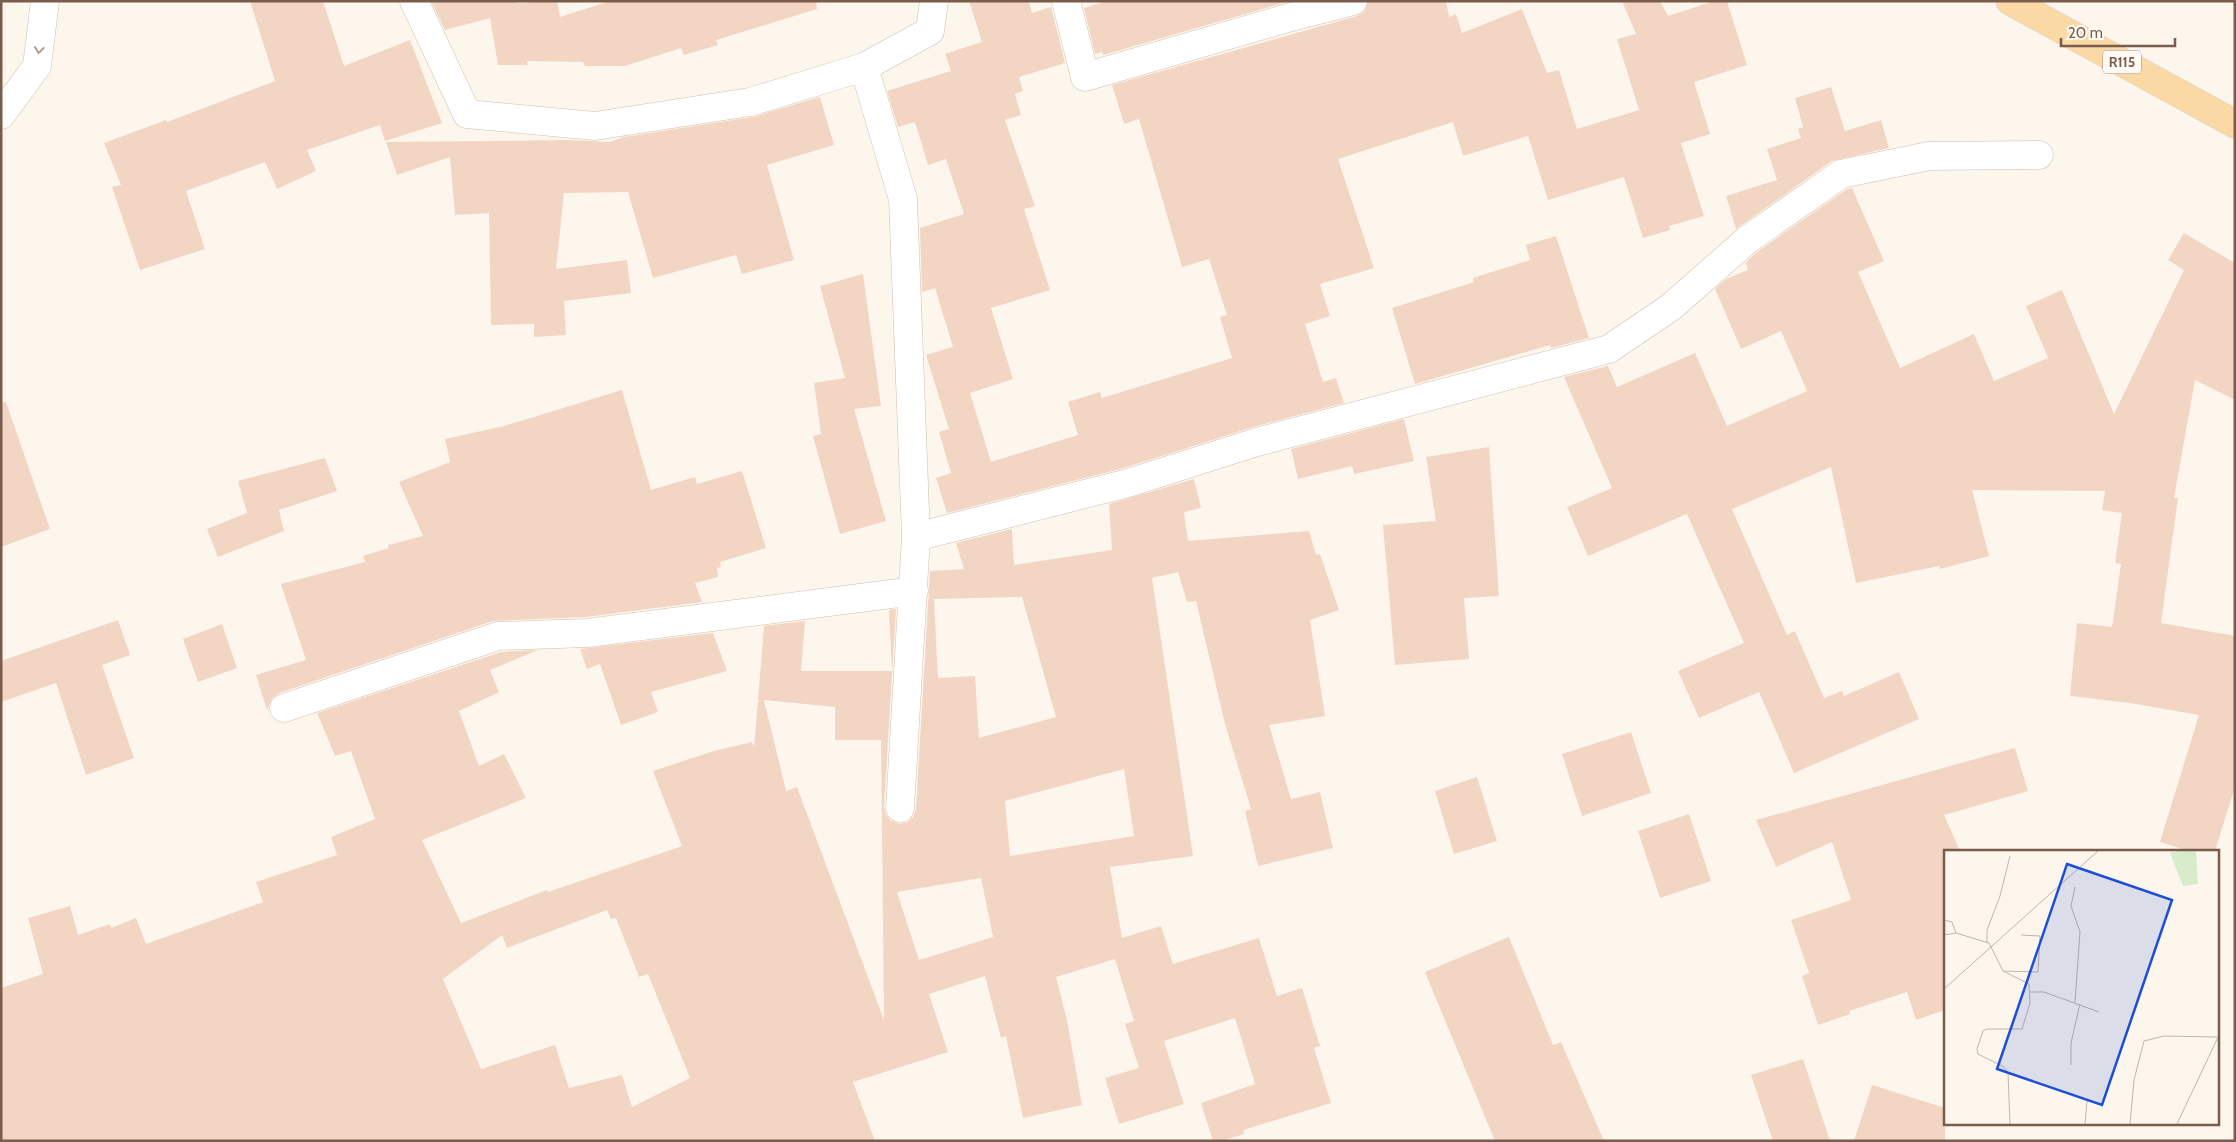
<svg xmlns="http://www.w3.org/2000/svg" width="2236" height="1142" font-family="Cabin,sans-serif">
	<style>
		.building { fill: #f3d5c3; fill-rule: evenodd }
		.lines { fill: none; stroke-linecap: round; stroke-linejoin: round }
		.minor-casing { stroke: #d1beb0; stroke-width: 29 }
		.primary-casing { stroke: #dad1cd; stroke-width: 29 }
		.minor { stroke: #fff; stroke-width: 28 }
		.primary { stroke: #fbd9a5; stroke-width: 28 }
		.oneway { stroke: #af9d94 }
		.labels { text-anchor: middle; stroke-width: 5; stroke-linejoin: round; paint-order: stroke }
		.shield { fill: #fffaf3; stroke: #a28b7f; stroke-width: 1 }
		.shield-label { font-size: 14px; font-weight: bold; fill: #7a5c4d }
		.inset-road { fill: none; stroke: #c5b3a7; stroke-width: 1 }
		.view { fill: #1d4ed8; fill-opacity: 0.15; stroke: #1d4ed8; stroke-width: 2.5 }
		.inset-edge { fill: none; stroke: #7a5c4d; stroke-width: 2.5 }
	</style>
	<rect width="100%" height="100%" fill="#fdf6ec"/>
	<!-- building -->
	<path class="building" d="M250 1H323L344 66 410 40 442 123 385 141 380 125 307 150 316 171 277 189 265 162 186 191 205 249 140 270 112 187 121 185 104 143 166 120 167 122 275 81Z
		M431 1H515V3L557 1 560 17 610 1H816L817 9 716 40 718 45 684 55 681 48 625 66H585L583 62 527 61 528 65H498L490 18 445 30Z
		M969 1H1029L1032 13 1051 7 1065 63 1019 77 1023 91 1015 94 1021 115 1005 120 1035 206 1024 209 1050 290 991 308 1013 379 970 393 991 462 1078 435 1068 402 1100 392 1102 398 1232 358 1220 317 1227 315 1209 259 1182 267 1139 119 1124 124 1112 85 1357 16 1364 12 1368 1H1446L1449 17 1456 14 1462 33 1522 9 1547 73 1559 70 1577 129 1639 110 1617 39 1636 34 1622 1H1660L1668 16 1714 1H1727L1747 65 1694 82 1710 134 1681 143 1704 216 1669 226 1670 230 1643 238 1624 177 1548 200 1528 136 1463 156 1453 122 1338 159 1374 268 1320 284 1330 316 1305 324 1323 382 1336 378 1344 403 1253 427 1124 468 947 513 936 478 951 473 939 432 949 429 926 355 953 347 935 288 922 292 920 228 964 214 946 159 928 165 915 122 898 127 887 91 951 71 945 54 982 42Z
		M1106 1H1290L1103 55 1102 52 1095 54 1084 8Z
		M1831 87 1845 131 1881 120 1889 148 1832 161 1736 229 1726 196 1777 180 1767 149 1801 138 1798 129 1803 127 1795 98Z
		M820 97 834 145 767 165 794 260 742 274 736 255 653 278 628 192 564 193 556 269 627 260 631 293 564 301 566 335 534 337V324L491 325 489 213 455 215 450 157 397 175 386 142 569 140 610 142 624 137 753 117Z
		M1852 188 1884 261 1858 272 1900 368 1974 334 1994 381 2048 358 2026 306 2062 290 2114 414 2184 270 2168 260 2184 233 2235 263V400L2195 380 2174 498H2178L2161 623 2235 636V787L2215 851H2190L2160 842 2199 715 2130 703 2070 696 2077 623 2112 627 2121 564 2115 563 2122 513 2102 510 2105 491 1972 490 1989 556 1940 569 1939 566 1856 583 1831 467 1732 509 1787 635 1795 631 1824 698 1842 691 1844 696 1899 672 1919 719 1794 773 1759 692 1699 718 1678 671 1744 643 1687 514 1588 556 1567 507 1612 488 1564 377 1608 366 1617 387 1695 353 1727 426 1807 391 1781 331 1741 349 1715 289 1726 279 1748 270 1746 262 1757 252 1847 189Z
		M1556 236 1589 338 1551 348 1550 345 1415 384 1392 308 1474 282 1473 278 1530 260 1526 245Z
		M863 274 881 406 854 409 886 521 840 534 813 436 821 434 814 383 845 378 820 286Z
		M622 390 651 490 695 477 697 484 742 471 766 548 720 562 721 567 717 568 718 577 695 583 702 602 586 617 493 621 279 693 272 698 267 710 256 675 306 660 281 584 365 562 363 556 389 548 388 545 423 536 399 482 450 462 445 439 504 426Z
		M6 402 50 529 1 547V403Z
		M1404 419 1414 461 1354 474 1352 466 1298 479 1291 449Z
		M1489 447 1499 596 1464 598 1469 659 1395 665 1383 525 1436 521 1426 457Z
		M325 458 337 491 279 510 284 531 218 557 207 529 247 513 238 481Z
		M1194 479 1201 508 1184 512 1188 541 1309 531 1316 555 1320 554 1339 610 1310 620 1325 716 1269 725 1291 799 1320 792 1333 848 1258 866 1245 811 1251 809 1225 724 1196 601 1187 602 1178 572 1152 578 1193 856 1110 867 1122 938 1161 926 1173 964 1259 938 1277 996 1302 988 1320 1046 1314 1048 1331 1103 1243 1130 1244 1134 1222 1141H1213L1201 1103 1255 1084 1235 1018 1164 1041 1184 1104 1119 1124 1105 1078 1139 1068 1125 1024 1134 1021 1115 959 1056 977 1067 1020 1082 1105 1023 1118 1006 1036 1001 1038 985 976 929 994 948 1052 853 1082 875 1141H1V988L43 974 28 918 70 906 78 935 110 924 111 928 136 918 146 944 263 902 256 882 337 855 331 837 375 819 351 751 335 756 317 713 501 652 538 650 490 670 499 692 459 711 479 766 504 754 526 798 422 840 461 923 547 890 548 892 682 846 653 771 714 751 752 742 754 747 758 701 762 700H758L764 626 805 621 801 671H892L889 610 896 609 884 807 886 815 891 821 899 824 907 822 913 817 916 809 930 571 964 569 956 543 1012 529 1014 565 1112 550 1109 504ZM1022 597 1056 717 979 738 975 676 938 678 934 599ZM764 700 835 707V740H881L884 1020 797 787 786 791ZM1124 769 1134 836 1010 856 1005 801ZM981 878 993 937 919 960 897 892ZM607 910 611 919 616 918 639 977 648 974 690 1078 632 1107 622 1075 569 1088 555 1045 481 1069 443 979 502 935 507 948Z
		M118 620 130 655 102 665 134 758 86 775 56 683 1 702V661Z
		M222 624 237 668 198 682 183 639Z
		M713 633 727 671 651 692 658 712 621 725 600 664 587 669 580 649Z
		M1631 732 1651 793 1582 816 1562 754Z
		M2015 748 2028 791 1944 815 1960 851H1945V1010L1916 1020 1907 992 1849 1011 1850 1014 1818 1025 1802 976 1809 973 1791 920 1851 900 1832 842 1776 867 1756 820Z
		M1477 777 1497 841 1454 854 1435 791Z
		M1689 814 1711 881 1660 898 1638 831Z
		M1509 937 1553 1045 1561 1042 1604 1141H1495L1425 972Z
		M1803 1059 1830 1141H1773L1751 1075Z
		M1872 1085 1945 1108V1141H1854Z"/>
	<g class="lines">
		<defs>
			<path id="minor" d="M414 1 467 114 595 126 750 102 864 67 930 31 934 1
				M1066 1 1085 77 1284 19 1353 1
				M864 67 903 199 916 537 900 808
				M1 115 37 66 45 1
				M916 537 1128 483 1257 442 1609 349 1671 307 1747 240 1841 174 1929 156 2039 155
				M284 708 498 636 587 633 914 591"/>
			<path id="primary" d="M2010 1 2235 124"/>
		</defs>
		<!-- minor casing -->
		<use href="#minor" class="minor-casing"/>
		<!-- primary casing -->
		<use href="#primary" class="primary-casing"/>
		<!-- minor -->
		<use href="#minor" class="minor"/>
		<!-- primary -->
		<use href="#primary" class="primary"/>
	</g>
	<!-- one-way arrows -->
	<defs><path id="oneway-chevron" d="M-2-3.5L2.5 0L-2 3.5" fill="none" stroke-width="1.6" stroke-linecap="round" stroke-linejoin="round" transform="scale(1.25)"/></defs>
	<use class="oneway" href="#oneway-chevron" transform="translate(39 50) rotate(97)"/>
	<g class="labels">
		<!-- shield labels -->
		<rect class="shield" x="2103" y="50.5" width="38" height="23" rx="4"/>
		<g class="shield-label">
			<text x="2122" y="67">R115</text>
		</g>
	</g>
	<!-- overview -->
	<g transform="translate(1944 850)">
		<rect width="275" height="275" fill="#fdf6ec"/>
		<path d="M233 1H252L254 34 239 36 226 3Z" fill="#d8ecc9"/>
		<path class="inset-road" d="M0 70 8 72 12 83M0 85 12 83 45 93 59 121 85 134 86 153 78 179H43L39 181 33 199 34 204 60 217 64 223 66 274M0 91V112M43 93V80L56 46 66 6M60 121 94 122 96 86 77 85M0 139 154 1M86 142H100L155 162M131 152 136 82 127 56 131 37M127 215V193L136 154M141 274 143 251M186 274 190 230 200 191 220 186 273 187M233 274 275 185"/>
		<path class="view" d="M123 14 228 50 158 255 53 219Z"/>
		<rect width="275" height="275" class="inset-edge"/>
	</g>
	<!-- border -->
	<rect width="2236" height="1142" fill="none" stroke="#7a5c4d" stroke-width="5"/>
	<!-- scale -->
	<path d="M2061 38v8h114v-8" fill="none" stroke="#7a5c4d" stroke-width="2.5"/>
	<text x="2068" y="38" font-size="15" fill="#7a5c4d" stroke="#fffaf3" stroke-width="4" paint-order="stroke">20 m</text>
</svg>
